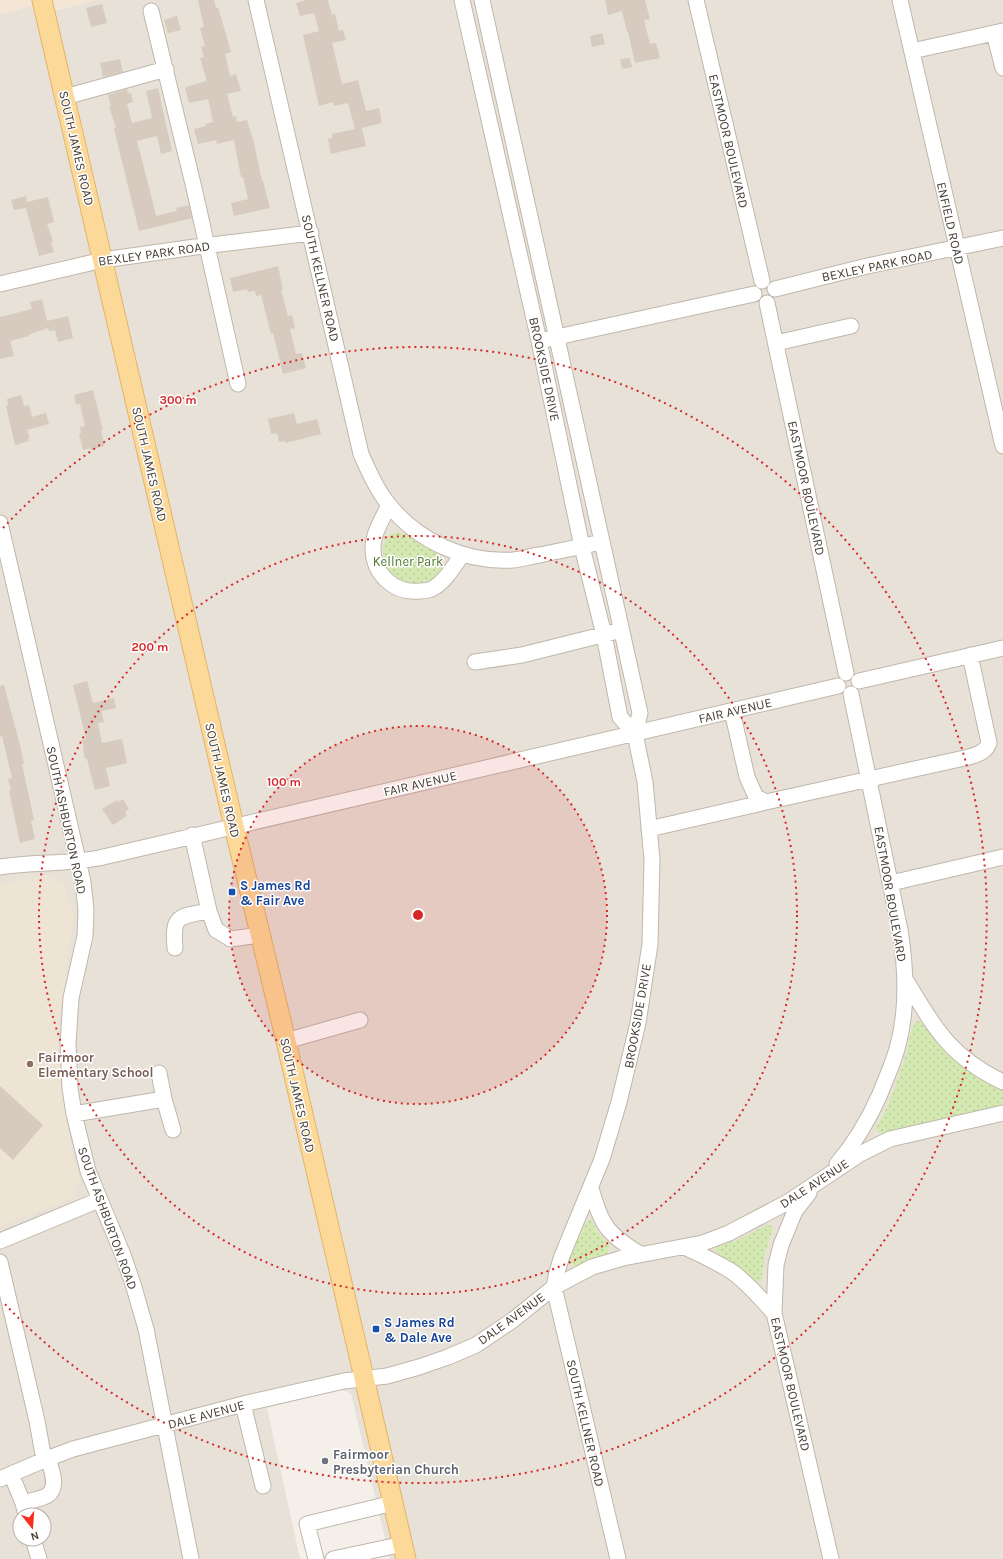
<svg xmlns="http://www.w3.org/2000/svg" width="1003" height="1559" font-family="Karla,sans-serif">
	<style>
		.residential { fill: #e8e1d7; fill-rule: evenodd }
		.commercial { fill: #f5e5d5 }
		.education { fill: #ede4d3 }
		.green { fill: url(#green-dots) }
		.building { fill: #d6cbbe }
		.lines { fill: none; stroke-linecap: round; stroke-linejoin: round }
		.minor-casing { stroke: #c0b7ab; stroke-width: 17 }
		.major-casing { stroke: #e2b468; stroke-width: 21 }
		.minor { stroke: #fff; stroke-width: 15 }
		.major { stroke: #fdd999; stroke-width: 19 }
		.ring { fill: none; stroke: #d62828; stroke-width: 2; stroke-dasharray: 2 4 }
		.transit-dot { fill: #1a4fb4; stroke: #fff; stroke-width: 1.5 }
		.education-dot { fill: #8d6e63; stroke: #fff; stroke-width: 1.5 }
		.worship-dot { fill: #6b7280; stroke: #fff; stroke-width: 1.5 }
		.labels { text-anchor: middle; stroke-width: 3; stroke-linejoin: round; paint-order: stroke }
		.street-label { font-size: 13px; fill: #484037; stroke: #fff }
		.park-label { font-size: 13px; fill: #4e792b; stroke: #fff }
		.transit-label { font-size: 13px; font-weight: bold; fill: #164399; stroke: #fff; text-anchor: start }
		.education-label { font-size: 13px; font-weight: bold; fill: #785e54; stroke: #fff; text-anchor: start }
		.worship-label { font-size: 13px; font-weight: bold; fill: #5b616d; stroke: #fff; text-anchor: start }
		.centre { fill: #d62828; stroke: #fff; stroke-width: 2 }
		.ring-label { font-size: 12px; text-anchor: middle; font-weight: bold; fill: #d62828; stroke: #fff; stroke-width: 3; stroke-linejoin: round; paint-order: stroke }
	</style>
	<defs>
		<pattern id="green-dots" width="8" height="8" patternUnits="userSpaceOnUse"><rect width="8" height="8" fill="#d4e8b2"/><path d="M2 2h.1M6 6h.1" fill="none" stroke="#b8c89a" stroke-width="1.8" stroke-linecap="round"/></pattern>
	</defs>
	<rect width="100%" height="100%" fill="#f4f0e9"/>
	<!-- residential -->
	<path class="residential" d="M96 0H1003V1089L983 1081 955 1060 935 1041 923 1023 913 1025 908 1048 896 1087 876 1128 884 1134 1003 1105V1559H390L351 1394 341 1389 267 1408 300 1559H0V1226L14 1221 79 1179 71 1151 63 1098 57 1031 65 976 49 875 0 886V14L42 3 45 13ZM406 534 438 554 410 583 403 581 396 577 387 566ZM589 1219 592 1221 597 1231 610 1246 608 1254 599 1256 587 1261 569 1259 587 1221ZM773 1230 765 1254 762 1279 737 1266 717 1247 742 1238ZM20 1515H44V1539H20Z"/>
	<!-- commercial -->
	<path class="commercial" d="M0 0H96L45 13 42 3 0 14Z"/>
	<!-- education -->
	<path class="education" d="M49 875 64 884 74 915 57 1031 63 1098 71 1151 80 1179 71 1199 0 1226V886Z"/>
	<!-- green -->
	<path class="green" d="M396 532 406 534 438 554C464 582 383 604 383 551 383 541 388 534 396 532Z
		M917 1021C926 1020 930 1034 935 1040 953 1062 978 1078 1003 1089V1105L884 1134 879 1133 876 1128C890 1103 899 1078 907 1050 910 1042 910 1026 917 1021Z
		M590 1219 592 1221 597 1231 610 1246 608 1254 599 1256 577 1267 573 1266 569 1259 587 1221Z
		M768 1224 771 1226 773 1229 765 1254 762 1279 758 1282C754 1281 716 1253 715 1250L717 1247 742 1238Z"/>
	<!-- building -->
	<path class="building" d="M198 0H214L216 8 218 7 231 52 225 54 230 76 236 74 241 91 227 94 233 117 236 116 237 122 247 120 254 143 262 181H263L270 208 234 216 231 203 248 199 243 177H241L234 140 217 144 216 140 198 144 194 129 206 126 205 124 213 122 208 99 189 103 185 87 207 81 200 58 204 57 201 47 205 46 200 28 204 27Z
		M306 0H328L332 15 335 14 339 31 343 30 346 40 332 43 342 84 358 80 366 111 379 108 382 123 362 128 366 146 331 154 328 139 332 138V134L355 129 348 103 334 106 333 102 319 106 303 35 319 31 314 13 300 16 296 3Z
		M605 0H645L650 19 644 20 650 44 656 43 660 58 635 63 628 32H627L622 11 608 15Z
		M102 4 107 23 91 27 86 8Z
		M177 16 181 30 168 33 164 20Z
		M602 33 605 44 592 47 590 36Z
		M630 58 632 67 622 69 620 59Z
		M120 59 123 72 103 77 100 63Z
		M158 88 172 151 161 154 157 136 137 141 150 191 156 216 177 211 176 208 189 205 192 218 139 231 115 133 114 128 116 127 109 107H111L108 95 127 89 128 93H131L133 102 127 104 132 123 152 118 146 91Z
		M26 196 27 202 48 197 54 222 47 224 53 241 51 242 54 252 39 256 26 208 14 210 11 200Z
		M278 266 283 290H281L288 316 292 315 295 328 290 329 296 354 302 353 306 368 283 374 273 333 271 334 261 295 256 296 255 291 248 292 247 289 233 292 230 278Z
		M42 299 47 321 68 316 73 338 58 342 55 330 49 331 48 328 28 335 29 336 10 341 14 356 0 359V317L32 309 30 302Z
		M93 390 103 431H101L104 444V446L91 450 90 448 83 450 79 434 81 433 80 427 85 426 80 404 76 405 74 395Z
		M21 395 24 406 29 405 32 417 46 413 49 424 27 430 30 438 28 439 29 441 15 445 6 406 8 405 7 399Z
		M294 413 297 424 317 419 321 434 286 443 285 441 279 442 277 433 271 434 268 419Z
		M87 681 93 703 114 698 116 708 101 711 104 722 98 723 102 743 122 739 127 763 106 768 110 786 95 790 87 759H85L83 749H84L82 740 86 739 73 685Z
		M4 685 20 745 24 763 22 764 34 820 31 821 35 839 20 843 9 791 11 790 8 779 12 778 2 736 0 737V686Z
		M123 799 129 809 125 812 127 816 113 825 102 809 117 800 118 802Z
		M0 1086 43 1125 13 1160 0 1148Z"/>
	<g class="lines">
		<defs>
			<path id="minor" d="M256 0 361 454C369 472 377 490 389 505 419 542 466 563 513 560 522 559 532 556 540 555 557 551 575 548 592 544
				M462 0 539 341 582 547 604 635 620 717 635 734
				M482 0 640 713 635 734 645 782 652 860 650 944 638 1023 619 1102 602 1159 562 1256 557 1272 554 1287 618 1559
				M696 0 762 281
				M900 0 1003 446
				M151 11 194 188 238 384
				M994 33 1003 68
				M912 51 1003 31
				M65 97 166 69
				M0 284 103 260 195 247 311 233
				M775 289 867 266 1003 238
				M767 303 846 673
				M548 339 754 294
				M776 343 851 326
				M389 505C383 518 373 533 373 548 373 574 394 594 420 591 425 591 431 590 435 587 446 580 454 566 462 555
				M0 523 83 882 86 910 85 936 71 998 68 1043 70 1088 74 1114 88 1171 123 1255 133 1284 146 1329 191 1559
				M475 662 522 655 614 632
				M859 681 1003 648
				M732 711 747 777 756 797 766 802 969 757C978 754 986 752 989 743L970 655
				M649 829 766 802
				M192 835 209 911 216 930 231 939 260 935
				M0 867C33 862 67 864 99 858L838 686
				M891 883 1003 857
				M175 948C172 914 179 917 209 911
				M905 979C935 1028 949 1056 1003 1082
				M286 1041 360 1020
				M159 1073 164 1099
				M74 1114 164 1099 173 1130
				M837 1164C855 1143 869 1119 880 1094 886 1078 894 1062 898 1045 908 1008 906 968 900 930L851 694
				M591 1188C601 1225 607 1234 640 1254
				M809 1193 795 1211 781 1245 776 1265 774 1313 831 1559
				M0 1241 99 1200
				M684 1247C700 1254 716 1262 731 1271 747 1282 761 1299 774 1313
				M0 1262 37 1421 44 1460
				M243 1404 263 1486
				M11 1474 23 1503 26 1515
				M0 1479 44 1460 73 1449 243 1404 344 1381 387 1376 419 1367 448 1357 476 1345 513 1320 554 1287 592 1267 623 1258 703 1243 729 1233 788 1202 860 1154 890 1139 1003 1113
				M23 1503C30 1501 42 1499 48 1495 59 1487 51 1469 48 1458
				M33 1539 39 1559
				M316 1559 307 1524 393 1503
				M333 1559 403 1544"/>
			<path id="major" d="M42 0 234 826 286 1041 406 1559"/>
		</defs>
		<!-- minor casing -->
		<use href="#minor" class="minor-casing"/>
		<!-- major casing -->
		<use href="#major" class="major-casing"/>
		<!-- minor -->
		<use href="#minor" class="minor"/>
		<!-- major -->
		<use href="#major" class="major"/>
	</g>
	<!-- distance rings -->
	<circle cx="418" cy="915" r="189" fill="#d62828" fill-opacity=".12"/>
	<g class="ring">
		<circle cx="418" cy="915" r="189"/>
		<circle cx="418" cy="915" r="379"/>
		<path d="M3 528A568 568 0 1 1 3 1302"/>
	</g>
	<!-- markers -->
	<g class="transit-dot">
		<rect x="228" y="888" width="8" height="8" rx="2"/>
		<rect x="372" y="1325" width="8" height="8" rx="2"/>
	</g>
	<circle class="education-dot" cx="30" cy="1064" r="4"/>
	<circle class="worship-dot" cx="325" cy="1461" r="4"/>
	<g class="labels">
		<!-- street labels -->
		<g class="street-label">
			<text transform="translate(729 141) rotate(77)" y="5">EASTMOOR BOULEVARD</text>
			<text transform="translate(77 148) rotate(77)" y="5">SOUTH JAMES ROAD</text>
			<text transform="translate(951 223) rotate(77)" y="5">ENFIELD ROAD</text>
			<text transform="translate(154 253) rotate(-8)" y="5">BEXLEY PARK ROAD</text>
			<text transform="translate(877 265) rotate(-12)" y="5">BEXLEY PARK ROAD</text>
			<text transform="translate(321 278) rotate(77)" y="5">SOUTH KELLNER ROAD</text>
			<text transform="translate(545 369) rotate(78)" y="5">BROOKSIDE DRIVE</text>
			<text transform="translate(150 464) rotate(77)" y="5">SOUTH JAMES ROAD</text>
			<text transform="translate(807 488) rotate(78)" y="5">EASTMOOR BOULEVARD</text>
			<text transform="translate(735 710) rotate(-13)" y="5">FAIR AVENUE</text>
			<text transform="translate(223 780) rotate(77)" y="5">SOUTH JAMES ROAD</text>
			<text transform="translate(420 783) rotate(-13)" y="5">FAIR AVENUE</text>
			<text transform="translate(67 820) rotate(78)" y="5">SOUTH ASHBURTON ROAD</text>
			<text transform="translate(891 894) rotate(80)" y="5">EASTMOOR BOULEVARD</text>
			<text transform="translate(637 1016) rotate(-80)" y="5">BROOKSIDE DRIVE</text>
			<text transform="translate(298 1095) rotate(77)" y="5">SOUTH JAMES ROAD</text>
			<text transform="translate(814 1183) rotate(-33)" y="5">DALE AVENUE</text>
			<text transform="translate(108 1218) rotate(70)" y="5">SOUTH ASHBURTON ROAD</text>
			<text transform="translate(511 1318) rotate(-36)" y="5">DALE AVENUE</text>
			<text transform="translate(791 1384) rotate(77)" y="5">EASTMOOR BOULEVARD</text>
			<text transform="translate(206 1414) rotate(-15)" y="5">DALE AVENUE</text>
			<text transform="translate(586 1423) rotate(77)" y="5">SOUTH KELLNER ROAD</text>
		</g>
		<!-- park labels -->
		<g class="park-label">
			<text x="408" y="566">Kellner Park</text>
		</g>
		<!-- transit labels -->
		<g class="transit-label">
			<text x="240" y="890">S James Rd<tspan x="240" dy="15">&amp; Fair Ave</tspan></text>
			<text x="384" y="1327">S James Rd<tspan x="384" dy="15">&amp; Dale Ave</tspan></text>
		</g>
		<!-- education labels -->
		<g class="education-label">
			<text x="38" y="1062">Fairmoor<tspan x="38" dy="15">Elementary School</tspan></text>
		</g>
		<!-- worship labels -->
		<g class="worship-label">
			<text x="333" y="1459">Fairmoor<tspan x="333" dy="15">Presbyterian Church</tspan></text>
		</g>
	</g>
	<circle cx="418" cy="915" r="6" class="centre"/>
	<g class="ring-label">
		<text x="178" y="404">300 m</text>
		<text x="150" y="651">200 m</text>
		<text x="284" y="786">100 m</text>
	</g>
	<!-- north arrow -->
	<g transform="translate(32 1527) rotate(163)"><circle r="19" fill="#ffffff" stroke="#b6b3af"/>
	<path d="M0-3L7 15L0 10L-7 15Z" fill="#f72d1d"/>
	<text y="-6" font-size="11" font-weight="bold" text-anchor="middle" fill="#484037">N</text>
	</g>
</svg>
